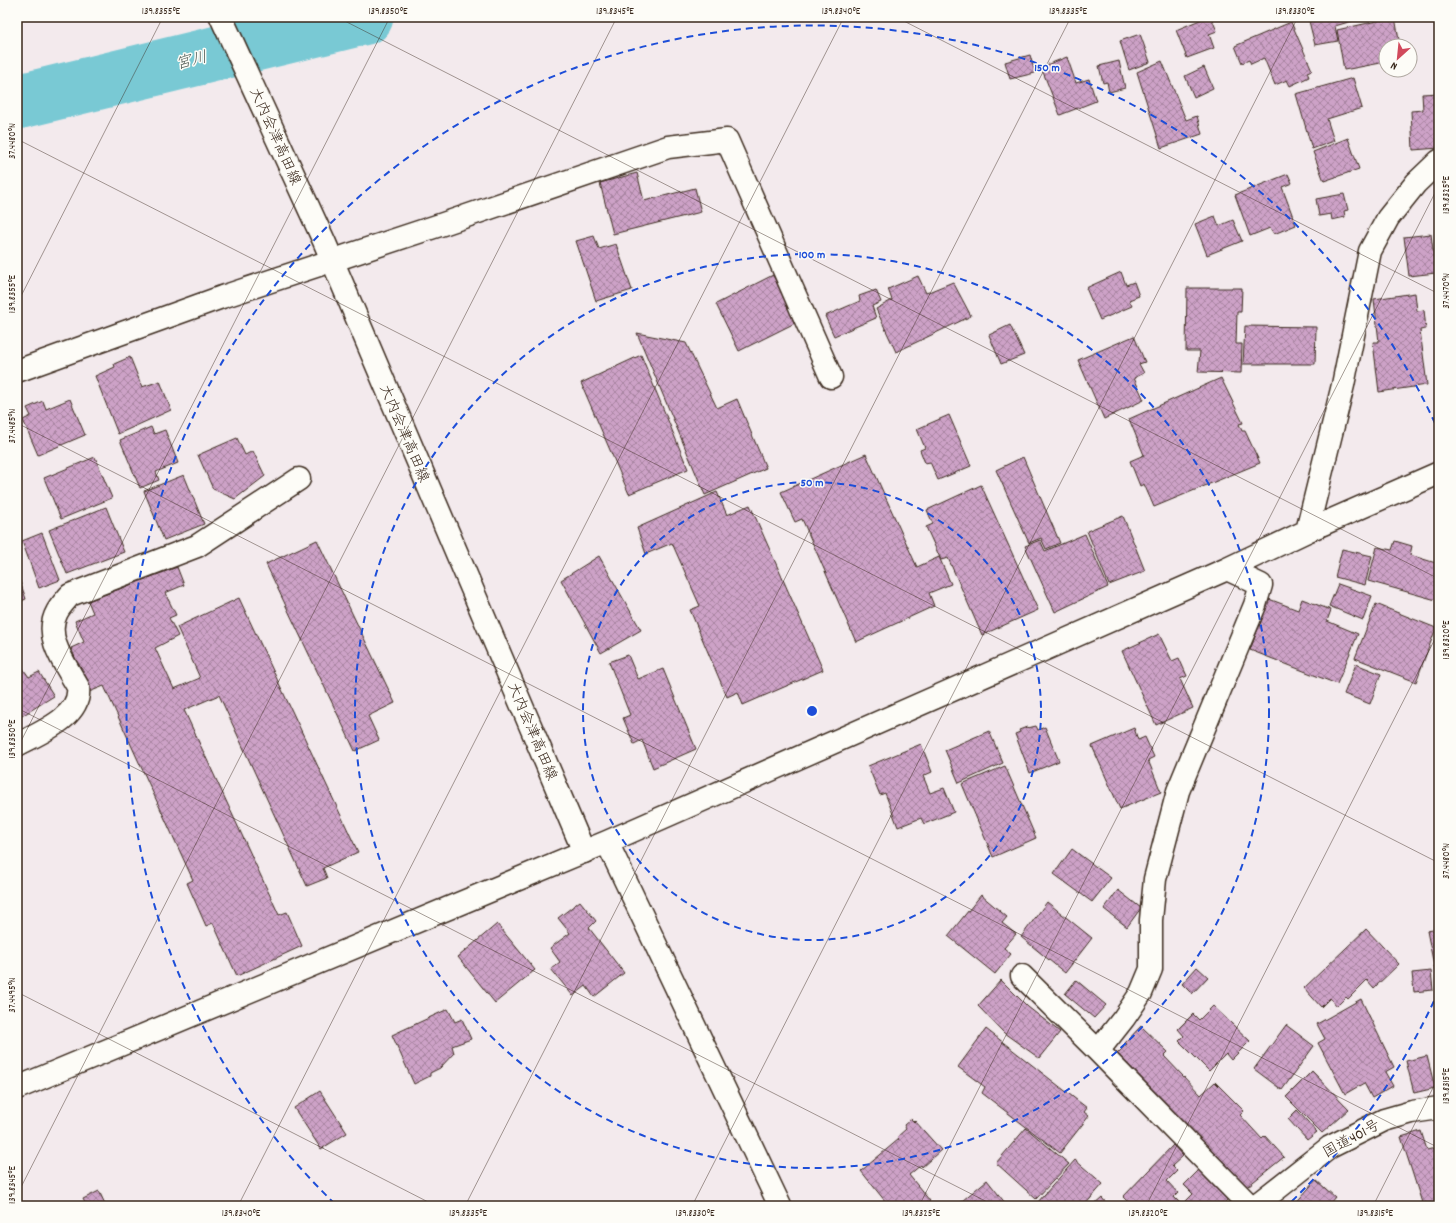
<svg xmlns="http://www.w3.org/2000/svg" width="1456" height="1223" font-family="Dekko,'Klee One',sans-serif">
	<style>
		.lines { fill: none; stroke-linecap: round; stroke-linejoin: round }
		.river { stroke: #79c9d4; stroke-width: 55 }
		.building { fill: url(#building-cross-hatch); stroke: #3b2a1e }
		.minor-casing { stroke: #3b2a1e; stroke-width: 25 }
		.major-casing { stroke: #3b2a1e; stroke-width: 25 }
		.highway-casing { stroke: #3b2a1e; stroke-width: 25 }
		.minor { stroke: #fdfcf7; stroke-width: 22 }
		.major { stroke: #fdfcf7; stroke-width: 22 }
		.highway { stroke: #fdfcf7; stroke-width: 22 }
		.ticks { fill: none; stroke: #3b2a1e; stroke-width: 1; stroke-opacity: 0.45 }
		.ring { fill: none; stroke: #1d4ed8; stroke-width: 2; stroke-dasharray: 7 5 }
		.labels { text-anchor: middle; stroke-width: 3; stroke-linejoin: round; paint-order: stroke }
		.street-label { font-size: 15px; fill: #3b2a1e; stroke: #fdfcf7 }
		.water-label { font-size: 16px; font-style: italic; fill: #4e5a55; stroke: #fdfcf7 }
		.centre { fill: #1d4ed8; stroke: #fdfcf7; stroke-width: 2 }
		.ring-label { font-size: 12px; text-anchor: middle; font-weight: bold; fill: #1d4ed8; stroke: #fdfcf7; stroke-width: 3; stroke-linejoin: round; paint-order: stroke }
		.neatline { fill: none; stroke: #3b2a1e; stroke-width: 1.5 }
		.ticks-label { font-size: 10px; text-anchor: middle; fill: #3b2a1e }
	</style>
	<defs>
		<pattern id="building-cross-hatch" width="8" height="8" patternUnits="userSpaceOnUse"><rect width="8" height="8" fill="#cda2c7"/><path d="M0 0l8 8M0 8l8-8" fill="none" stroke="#a884a1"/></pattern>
	</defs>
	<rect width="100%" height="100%" fill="#f3eaed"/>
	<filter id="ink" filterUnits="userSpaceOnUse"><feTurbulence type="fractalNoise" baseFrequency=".025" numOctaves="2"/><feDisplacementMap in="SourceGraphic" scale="8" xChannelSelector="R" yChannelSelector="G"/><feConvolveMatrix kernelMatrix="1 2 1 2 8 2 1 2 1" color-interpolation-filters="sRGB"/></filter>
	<g filter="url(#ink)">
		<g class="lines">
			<!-- river -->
			<path class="river" d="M17 102 366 17"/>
		</g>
		<!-- building -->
		<path class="building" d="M1207 17H1211L1217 31 1209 34 1214 48 1187 58 1176 30Z
			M1308 17H1351L1352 21 1335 26 1338 41 1315 45Z
			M1395 17 1400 46H1386V62L1344 70 1337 30Z
			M1424 17H1439V18L1424 20Z
			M1291 22 1312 70 1307 72 1309 77 1290 86 1287 80 1275 85 1264 58 1251 64 1249 60 1242 63 1235 46Z
			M1140 34 1150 62 1129 70 1120 41Z
			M1030 55 1035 73 1010 79 1005 62Z
			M1067 57 1076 83 1089 79 1096 101 1060 115 1041 67Z
			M1119 61 1125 88 1109 92 1107 82 1103 83 1099 66Z
			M1162 61 1186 120 1197 116 1202 134 1161 148 1137 72Z
			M1204 67 1213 88 1194 97 1185 76Z
			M1353 78 1362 108 1327 119 1334 141 1312 149 1296 94Z
			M1439 93V133H1438L1439 148 1413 150 1411 111 1423 110 1422 94Z
			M1348 138 1359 169 1324 181 1313 152Z
			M637 173 644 201 695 188 701 212 613 234 600 183Z
			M1288 174 1292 183 1282 187 1296 225 1274 234 1270 228 1250 236 1235 195Z
			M1344 194 1348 210 1344 211 1345 217 1332 220 1331 214 1319 216 1316 199Z
			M1215 216 1219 226 1233 220 1242 241 1207 255 1195 224Z
			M1431 234 1436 273 1409 276 1404 237Z
			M594 236 599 249 616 244 632 290 596 301 576 241Z
			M1121 272 1126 285 1134 282 1139 296 1129 300 1132 306 1100 320 1086 288Z
			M773 275 797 322 739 351 716 304Z
			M918 276 926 293 953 282 971 316 896 352 876 309 892 300 888 289Z
			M1187 288H1242L1241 312H1237L1236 344H1242L1241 373 1198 372 1200 351H1186Z
			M876 290 881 302 872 306 876 318 834 336 825 316 860 301 859 296Z
			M1415 293 1417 311 1424 310 1426 329 1420 330 1427 385 1379 392 1373 342H1379L1374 299Z
			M1010 325 1024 355 1001 364 989 335Z
			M1245 326 1316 327 1315 364H1243Z
			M637 333 686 343 717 408 737 399 766 468 705 495Z
			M1134 336 1145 362 1139 364 1144 373 1134 378 1144 400 1104 419 1078 360Z
			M641 355 688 469 629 494 581 383Z
			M130 357 142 387 160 381 171 410 118 434 95 376 115 367 114 364Z
			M1221 378 1243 423 1239 424 1242 431H1245L1260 463 1154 507 1144 484 1140 486 1130 461 1144 455 1129 419Z
			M70 399 85 435 38 455 23 420 31 416 27 408 43 401 46 409Z
			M949 415 971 466 938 480 930 462 925 463 920 450 925 448 917 429Z
			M151 427 154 434 165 430 178 463 156 472 159 480 140 488 120 440Z
			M237 438 245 455 253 451 265 476 235 499 213 489 198 455Z
			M866 454 917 567 939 557 951 584 929 593 934 606 856 642 802 519 795 522 781 492Z
			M95 457 112 498 61 519 44 478Z
			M1023 457 1060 543 1046 549 1041 538 1029 543 996 470Z
			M184 475 204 524 164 540 144 491Z
			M981 485 1038 610 982 635 948 558 941 560 926 527 933 524 927 510Z
			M717 492 727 515 750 505 823 670 743 705 738 692 727 697 690 610 700 606 672 543 646 554 637 528Z
			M106 507 124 552 67 574 49 530Z
			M1123 516 1145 571 1109 585 1087 531Z
			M42 533 60 580 39 588 22 541Z
			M1085 534 1108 587 1055 612 1025 546 1040 540 1045 551Z
			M317 540 395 703 368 716 379 740 355 751 266 564Z
			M1395 541 1412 546 1410 555 1439 564V590L1436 600 1368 581 1377 547 1392 550Z
			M1342 549 1372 556 1365 585 1335 577Z
			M599 556 641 630 601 653 561 580Z
			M177 567 184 585 165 593 176 615 169 618 178 636 155 648 174 689 200 678 177 627 239 598 358 852 323 868 327 878 307 886 219 695 184 710 279 915 287 912 302 946 237 976 213 923 206 926 187 883 193 880 104 686 89 692 71 648 84 642 75 621 93 613 88 601Z
			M17 573 26 599 17 603Z
			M1338 584 1372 596 1363 620 1329 606Z
			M1269 599 1298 610 1302 599 1331 610 1327 621 1358 634 1337 684 1250 650Z
			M1376 604 1436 628 1416 682 1355 658Z
			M1159 634 1172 661 1179 658 1187 676 1180 679 1193 708 1156 725 1122 651Z
			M628 655 638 679 663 669 696 749 653 768 642 740 634 744 623 718 630 715 609 662Z
			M19 663 29 677 39 672 54 696 17 719V664Z
			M1356 664 1381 674 1370 704 1344 694Z
			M1036 726 1038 730 1045 727 1059 761 1030 773 1015 734 1020 732 1019 730 1027 727 1028 728Z
			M1134 728 1138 740 1145 737 1154 757 1148 760 1161 792 1120 809 1092 746Z
			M989 731 1003 763 959 783 945 750Z
			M921 744 932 772 923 776 930 793 944 788 954 812 924 824 921 818 898 827 885 793 880 795 868 766Z
			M1005 766 1036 838 993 857 962 784Z
			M1072 849 1111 878 1092 902 1054 874Z
			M1118 890 1141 908 1127 927 1104 909Z
			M981 895 1007 917 1002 923 1016 934 1004 948 1011 954 995 974 948 936Z
			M580 901 596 921 589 928 624 973 594 997 586 986 573 996 551 969 560 962 550 948 570 933 558 918Z
			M1047 902 1092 938 1065 973 1021 937Z
			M497 924 535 970 495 1003 458 957Z
			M1366 929 1399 964 1374 988 1367 980 1348 999 1346 997 1337 1006 1330 998 1321 1007 1304 988Z
			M1439 929V971H1435L1427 931Z
			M1197 967 1208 977 1192 994 1182 984Z
			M1431 971 1433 990 1414 992 1412 973Z
			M1001 980 1028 1007 1060 1032 1039 1058 1004 1033 978 1006Z
			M1076 980 1106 1005 1094 1018 1065 994Z
			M1361 999 1394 1067 1385 1072 1393 1086 1372 1098 1364 1083 1345 1094 1318 1043 1325 1039 1317 1024Z
			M1213 1006 1250 1041 1231 1060 1226 1054 1209 1071 1179 1041 1184 1036 1178 1029 1193 1014 1199 1020Z
			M448 1009 455 1022 462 1019 471 1039 452 1046 454 1053 440 1068 430 1073V1076L414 1084 392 1035Z
			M1286 1025 1314 1046 1282 1090 1254 1069Z
			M1141 1026 1168 1052 1164 1056 1201 1095 1215 1082 1244 1111 1240 1115 1262 1139 1265 1136 1284 1157 1243 1190 1115 1056 1127 1044 1125 1043Z
			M986 1029 1087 1108 1084 1112 1089 1116 1060 1153 982 1093 985 1087 958 1067Z
			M1427 1056 1435 1088 1414 1093 1406 1061Z
			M1312 1071 1349 1109 1322 1133 1286 1097Z
			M320 1091 347 1133 321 1149 294 1108Z
			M1297 1110 1317 1132 1307 1140 1288 1119Z
			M911 1119 914 1122 915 1121 941 1150 922 1167 921 1165 909 1175 930 1201 924 1206H889L861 1171 899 1139 897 1137 906 1129 904 1125Z
			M1026 1128 1069 1164 1036 1199 996 1163Z
			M1421 1131 1427 1150 1439 1147V1206H1423L1401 1137Z
			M1173 1145 1183 1156 1172 1166 1177 1171 1167 1181 1178 1193 1174 1197 1182 1205 1193 1194 1184 1185 1202 1167 1231 1196 1221 1206H1132L1123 1197Z
			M1075 1160 1103 1184 1084 1206H1072L1070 1205 1069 1206H1040L1037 1203Z
			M987 1180 1006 1204 1004 1206H956Z
			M1316 1180 1335 1197 1330 1203 1333 1206H1293Z
			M99 1191 106 1206H83L86 1205 83 1199Z
			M1102 1198 1109 1206H1093Z"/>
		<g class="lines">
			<defs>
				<path id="minor" d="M17 371 222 297 443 224 668 147 727 140 831 377
					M1307 531 1343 385 1370 251 1388 218 1416 183 1439 161
					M17 745C39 733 82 717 78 687 66 665 43 637 57 612 60 606 66 600 70 595L197 546 299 479
					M607 842 780 1206
					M1022 976 1098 1051 1250 1206
					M1098 1051 1124 1018 1141 993 1151 969V920L1155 879 1178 791 1255 605 1261 585 1227 569
					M17 1088 607 842 1227 569 1307 531 1439 473"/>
				<path id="major" d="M221 17 324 241 584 852"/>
				<path id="highway" d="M1255 1206 1330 1147 1384 1120 1412 1112 1439 1108"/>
			</defs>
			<!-- minor casing -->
			<use href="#minor" class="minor-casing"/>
			<!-- major casing -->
			<use href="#major" class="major-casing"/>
			<!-- highway casing -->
			<use href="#highway" class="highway-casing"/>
			<!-- minor -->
			<use href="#minor" class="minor"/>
			<!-- major -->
			<use href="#major" class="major"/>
			<!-- highway -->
			<use href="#highway" class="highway"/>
		</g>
	</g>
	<!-- ticks -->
	<path class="ticks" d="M337 17 1439 579M896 17 1439 294M17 139 1439 863M17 304 163 17M17 423 1439 1148M17 708 995 1206M17 749 390 17M17 992 436 1206M17 1195 617 17M238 1206 844 17M465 1206 1071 17M692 1206 1298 17M919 1206 1439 185M1146 1206 1439 631M1373 1206 1439 1076"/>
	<!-- distance rings -->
	<g class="ring">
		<circle cx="812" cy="711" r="229"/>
		<circle cx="812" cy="711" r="457"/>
		<path d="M1439 990A686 686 0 0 1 1289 1204M335 1204A686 686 0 1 1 1439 432"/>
	</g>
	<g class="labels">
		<!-- street labels -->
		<g class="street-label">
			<text transform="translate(276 136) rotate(66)" y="5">大内会津高田線</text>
			<text transform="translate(405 433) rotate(67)" y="5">大内会津高田線</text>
			<text transform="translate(533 731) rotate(67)" y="5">大内会津高田線</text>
			<text transform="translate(1351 1138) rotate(-29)" y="5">国道401号</text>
		</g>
		<!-- water labels -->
		<g class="water-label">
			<text transform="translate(191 59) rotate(-14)" y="6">宮川</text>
		</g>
	</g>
	<circle cx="812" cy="711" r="6" class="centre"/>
	<g class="ring-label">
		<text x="1047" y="71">150 m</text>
		<text x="812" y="258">100 m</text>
		<text x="812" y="486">50 m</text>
	</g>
	<!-- margin -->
	<rect width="1456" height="1223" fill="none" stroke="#fdfcf7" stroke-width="44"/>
	<!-- north arrow -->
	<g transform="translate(1398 58) rotate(207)"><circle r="19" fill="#fdfcf7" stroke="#afa8a0"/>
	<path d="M0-3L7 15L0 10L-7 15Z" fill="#d1495b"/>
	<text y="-6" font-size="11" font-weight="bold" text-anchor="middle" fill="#3b2a1e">N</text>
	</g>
	<rect x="22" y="22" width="1412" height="1179" class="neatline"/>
	<g class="ticks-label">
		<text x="161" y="14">139.8355°E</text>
		<text x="388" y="14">139.8350°E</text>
		<text x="615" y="14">139.8345°E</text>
		<text x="841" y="14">139.8340°E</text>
		<text x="1068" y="14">139.8335°E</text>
		<text x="1295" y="14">139.8330°E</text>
		<text transform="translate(11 141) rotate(-90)" y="4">37.4480°N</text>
		<text transform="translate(1445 195) rotate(-90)" y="4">139.8325°E</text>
		<text transform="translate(1445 291) rotate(-90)" y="4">37.4470°N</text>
		<text transform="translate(11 294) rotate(-90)" y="4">139.8355°E</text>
		<text transform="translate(11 426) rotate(-90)" y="4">37.4485°N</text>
		<text transform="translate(1445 640) rotate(-90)" y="4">139.8320°E</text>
		<text transform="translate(11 739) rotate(-90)" y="4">139.8350°E</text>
		<text transform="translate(1445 861) rotate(-90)" y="4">37.4480°N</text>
		<text transform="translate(11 995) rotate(-90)" y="4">37.4495°N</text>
		<text transform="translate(1445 1086) rotate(-90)" y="4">139.8315°E</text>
		<text transform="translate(11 1185) rotate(-90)" y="4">139.8345°E</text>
		<text x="241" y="1216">139.8340°E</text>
		<text x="468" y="1216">139.8335°E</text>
		<text x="695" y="1216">139.8330°E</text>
		<text x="921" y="1216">139.8325°E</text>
		<text x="1148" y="1216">139.8320°E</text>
		<text x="1375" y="1216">139.8315°E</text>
	</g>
</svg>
